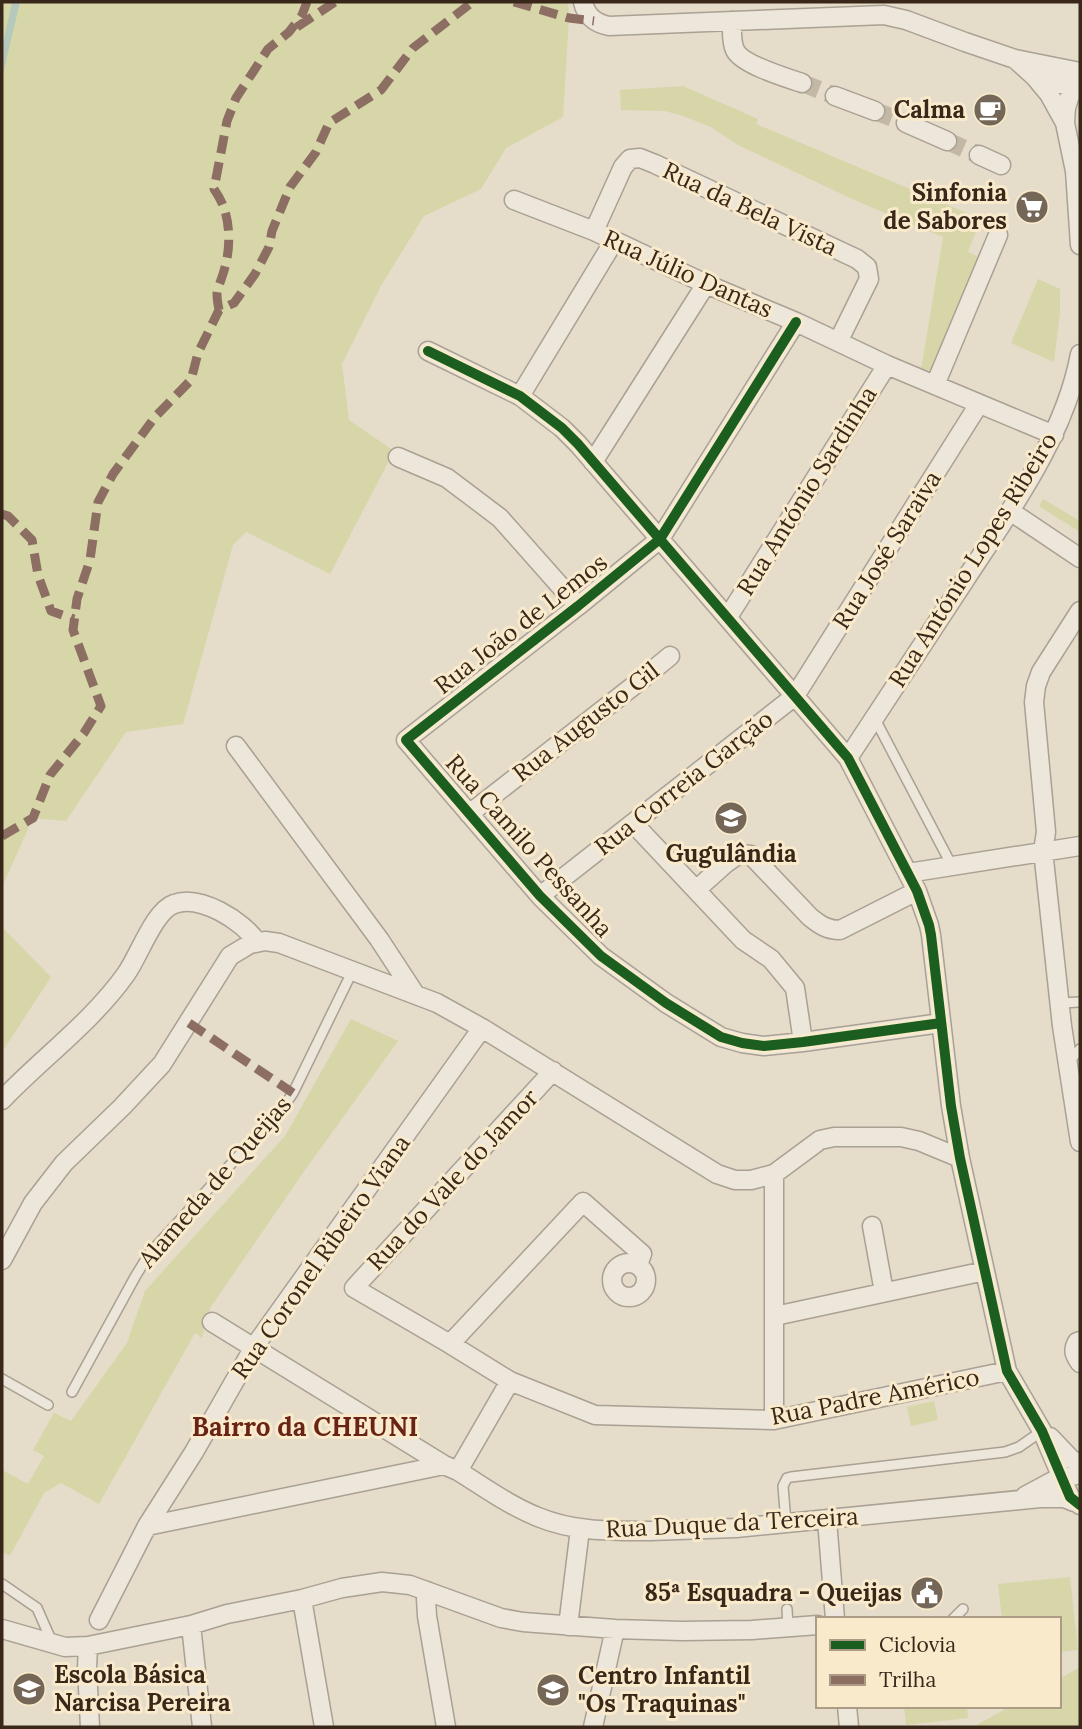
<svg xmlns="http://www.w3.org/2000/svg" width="1082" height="1729" font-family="Lora,serif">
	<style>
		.green { fill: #d7d6a9 }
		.water { fill: #b5cabc }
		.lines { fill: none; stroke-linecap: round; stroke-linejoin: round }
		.minor-tunnel { stroke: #c3b8a6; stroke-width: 18; stroke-dasharray: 18 9; stroke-linecap: butt }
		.service-casing { stroke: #aaa093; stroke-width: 12 }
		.minor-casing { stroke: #aaa093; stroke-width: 21 }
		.service { stroke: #ece6db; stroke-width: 9 }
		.minor { stroke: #ece6db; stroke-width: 18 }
		.quiet { stroke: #8d6e63; stroke-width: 9; stroke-dasharray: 18 9; stroke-linecap: butt }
		.cycleway-casing { stroke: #f9eacc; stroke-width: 15 }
		.cycleway { stroke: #1b5e20; stroke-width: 10 }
		.labels { text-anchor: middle; stroke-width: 6; stroke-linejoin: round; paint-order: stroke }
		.poi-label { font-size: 24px; font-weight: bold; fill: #39281a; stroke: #f9eacc; text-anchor: end }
		.street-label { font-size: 24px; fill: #39281a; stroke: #f9eacc }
		.neighbourhood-label { font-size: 26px; font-weight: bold; fill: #692415; stroke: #f9eacc }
	</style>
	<rect width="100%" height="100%" fill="#e5dcc9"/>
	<!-- green -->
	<path class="green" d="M2 2H568L569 18 563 117 506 148 481 189 424 216 382 284 342 364 349 420 394 451 330 574 246 532 233 545 183 724 126 732 66 821 33 818 2 887Z
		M683 86 758 119 756 124 981 219 968 252 985 260 936 371 921 369 943 237 852 199 738 145 711 127 683 116 665 111 621 110 620 90Z
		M1038 279 1060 289V312L1054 362 1011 343Z
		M1043 499 1080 521V532L1039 506Z
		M2 927 51 977 2 1052Z
		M351 1019 398 1041 305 1170 210 1308 202 1338 195 1333 99 1504 61 1483 44 1493 10 1556 2 1552V1470L28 1484 44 1456 33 1450 54 1413 71 1421 127 1343 145 1291 285 1136Z
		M934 1401 938 1420 911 1426 907 1407Z
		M1070 1577 1078 1650 1059 1652V1619H1002L998 1584Z
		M1080 1667V1727H973L1011 1706H1059V1679Z
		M904 1706H967L968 1718 906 1725Z"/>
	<!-- water -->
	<path class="water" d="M12 2H20L2 78V48Z"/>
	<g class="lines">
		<!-- minor-tunnel -->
		<path class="minor-tunnel" d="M802 83 835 96
			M875 111 906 123
			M947 141 979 155"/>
		<defs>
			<path id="service" d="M875 719 952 866
				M1060 1003 1080 1002
				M1068 1063 1080 1049
				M2 1379 48 1405
				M72 1392 135 1277 149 1254 284 1106 293 1093 353 970
				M786 1523 783 1486 787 1478 791 1477 1005 1452 1019 1447 1042 1431
				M2 1584 37 1608 52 1642
				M787 1609 788 1628
				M953 1619 963 1609"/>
			<path id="minor" d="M583 2C586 16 595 23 609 26L884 15 906 20 965 42 1015 59 1080 72
				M732 21C732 30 731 42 735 50 741 64 787 78 802 83
				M1015 59 1035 77 1080 89
				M1035 77 1049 94 1065 123
				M1077 89 1070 95 1066 108 1065 123 1075 171 1080 245
				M835 96 875 111
				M906 123 947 141
				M979 155 1001 165
				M514 200 594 231 706 284 796 322 887 365 1054 435
				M594 231 623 167 630 159 640 158 655 164 857 259 867 267 869 279 838 342
				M796 322 660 539 578 606 406 740 540 896 601 956 666 1003 721 1037 742 1043 764 1046 803 1042 941 1023
				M428 351 520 396 562 428 578 444 848 758 917 891 929 925 931 935 951 1106 960 1158 1007 1371 1042 1431 1070 1497 1080 1505
				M935 385 998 235
				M520 396 614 241
				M398 457 447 478 500 518 578 606
				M593 462 706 284
				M1010 511 1080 558
				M1080 611 1041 672 1036 686 1034 702 1046 832 1043 851 1045 869 1062 1026 1080 1142
				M728 617 887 365
				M236 746 379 939 415 994
				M848 758C887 699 926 639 965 580 1010 511 1065 436 1080 354
				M469 814 641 680 670 656
				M633 823 743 940 771 959 795 988 803 1042
				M908 873 1080 846
				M696 890 725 864 739 854 751 855 810 917C820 925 827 930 840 930L917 891
				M540 896 795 696 979 404
				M482 1028 254 1347 194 1452 147 1526 444 1465 458 1471 510 1381
				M553 1071 354 1288 450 1344 510 1381 595 1415 774 1420 1007 1371
				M2 1100C42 1058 92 1022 126 974 139 956 154 911 174 904 200 894 243 921 257 942
				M774 1174V1420
				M872 1226 884 1292
				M2 1260 33 1203 64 1163 122 1107 162 1064 230 956 250 944 265 941 279 943 437 1003 482 1028 717 1174 735 1180H751L774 1174 820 1140 834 1137H901L919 1141 960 1158
				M612 1280a17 17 0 1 1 34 0a17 17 0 1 1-34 0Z
				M775 1316 985 1271
				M212 1322 444 1465
				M1080 1341 1077 1342C1072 1351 1075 1356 1080 1363
				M450 1344 583 1202 642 1254 638 1265
				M1050 1437 1070 1458 1080 1465
				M458 1471C484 1487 510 1506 538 1517 574 1532 611 1531 650 1531 679 1530 707 1529 736 1528L1040 1498H1064L1074 1502
				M1025 1496 1053 1481 1080 1474
				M827 1520 835 1619
				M427 1591 426 1598 427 1616 446 1727
				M302 1599 324 1727
				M99 1620 147 1526
				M191 1625 202 1727
				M568 1626 580 1529
				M2 1629 65 1647 88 1646 191 1625 227 1614 302 1599 342 1588 382 1582 410 1585 501 1618 523 1622 615 1629 682 1631 752 1630 818 1625
				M88 1646 87 1668 90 1727
				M847 1706 849 1727
				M593 1727 615 1629"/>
		</defs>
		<!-- service casing -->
		<use href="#service" class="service-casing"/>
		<!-- minor casing -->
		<use href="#minor" class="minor-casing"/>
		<!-- service -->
		<use href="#service" class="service"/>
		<!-- minor -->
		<use href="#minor" class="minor"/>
		<!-- quiet -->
		<path class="quiet" d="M514 2 569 18 594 21
			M297 27 335 2
			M219 310C215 289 217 293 223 274 230 253 231 229 224 208 222 202 218 195 214 189L227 121 236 98 268 49 289 32 302 15 307 2
			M2 514 8 516 32 540 38 575 51 611 74 619
			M2 836 33 818 50 775 84 733 101 706 73 630 77 599 90 560 98 502 113 474 155 417 191 380 198 353 219 310 234 303 255 274 269 247 272 231 290 187 316 152 329 123 381 90 413 48 470 4 476 2
			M189 1023 293 1093"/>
		<defs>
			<path id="cycleway" d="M796 322 660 539 578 606 406 740 540 896 601 956 666 1003 721 1037 742 1043 764 1046 803 1042 941 1023
				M428 351 520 396 562 428 578 444 848 758 917 891 929 925 931 935 951 1106 960 1158 1007 1371 1042 1431 1070 1497 1080 1505"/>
		</defs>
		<!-- cycleway casing -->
		<use href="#cycleway" class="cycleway-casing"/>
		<!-- cycleway -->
		<use href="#cycleway" class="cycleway"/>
	</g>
	<!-- icons -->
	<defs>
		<symbol id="cafe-disc" viewBox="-11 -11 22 22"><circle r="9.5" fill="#756757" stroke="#f9eacc"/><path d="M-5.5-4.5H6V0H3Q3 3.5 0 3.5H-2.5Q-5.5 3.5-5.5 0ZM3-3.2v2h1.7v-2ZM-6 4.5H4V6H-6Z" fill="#fff"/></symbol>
		<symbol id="supermarket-disc" viewBox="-11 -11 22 22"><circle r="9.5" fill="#756757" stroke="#f9eacc"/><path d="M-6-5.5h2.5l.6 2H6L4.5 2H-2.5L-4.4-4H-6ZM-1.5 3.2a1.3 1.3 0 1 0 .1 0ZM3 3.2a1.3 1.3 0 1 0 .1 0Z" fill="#fff"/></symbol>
		<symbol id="school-disc" viewBox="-11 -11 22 22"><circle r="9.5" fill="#756757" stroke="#f9eacc"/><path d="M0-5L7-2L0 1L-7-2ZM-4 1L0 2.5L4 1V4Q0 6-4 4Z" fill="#fff"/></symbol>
		<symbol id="civic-disc" viewBox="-11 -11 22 22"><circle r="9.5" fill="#756757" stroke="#f9eacc"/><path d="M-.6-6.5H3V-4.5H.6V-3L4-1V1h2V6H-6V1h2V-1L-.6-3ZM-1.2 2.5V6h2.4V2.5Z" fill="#fff"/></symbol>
	</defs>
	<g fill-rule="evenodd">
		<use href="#cafe-disc" x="971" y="91" width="38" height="38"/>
		<use href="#supermarket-disc" x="1013" y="188" width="38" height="38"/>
		<use href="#school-disc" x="712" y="799" width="38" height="38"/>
		<use href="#civic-disc" x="908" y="1574" width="38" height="38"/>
		<use href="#school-disc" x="10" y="1670" width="38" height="38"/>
		<use href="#school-disc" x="534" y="1671" width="38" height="38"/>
	</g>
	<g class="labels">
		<!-- poi labels -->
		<g class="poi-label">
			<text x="965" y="118">Calma</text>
			<text x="1007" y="201">Sinfonia<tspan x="1007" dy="28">de Sabores</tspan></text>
			<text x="731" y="862" text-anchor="middle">Gugulândia</text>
			<text x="902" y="1601">85ª Esquadra - Queijas</text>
			<text x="54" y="1683" text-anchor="start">Escola Básica<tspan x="54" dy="28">Narcisa Pereira</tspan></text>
			<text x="578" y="1684" text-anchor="start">Centro Infantil<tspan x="578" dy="28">"Os Traquinas"</tspan></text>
		</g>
		<!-- street labels -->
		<g class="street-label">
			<text transform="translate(750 209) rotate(25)" y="8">Rua da Bela Vista</text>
			<text transform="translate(688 274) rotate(24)" y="8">Rua Júlio Dantas</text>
			<text transform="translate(807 491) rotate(-58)" y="8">Rua António Sardinha</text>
			<text transform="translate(887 550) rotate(-58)" y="8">Rua José Saraiva</text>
			<text transform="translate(973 560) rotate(-58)" y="8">Rua António Lopes Ribeiro</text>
			<text transform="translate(521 624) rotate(-38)" y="8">Rua João de Lemos</text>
			<text transform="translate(586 722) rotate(-38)" y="8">Rua Augusto Gil</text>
			<text transform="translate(684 783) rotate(-38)" y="8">Rua Correia Garção</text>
			<text transform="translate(529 846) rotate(48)" y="8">Rua Camilo Pessanha</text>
			<text transform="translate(453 1180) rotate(-47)" y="8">Rua do Vale do Jamor</text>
			<text transform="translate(215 1182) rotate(-49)" y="8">Alameda de Queijas</text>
			<text transform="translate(321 1257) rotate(-55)" y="8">Rua Coronel Ribeiro Viana</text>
			<text transform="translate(875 1397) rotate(-11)" y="8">Rua Padre Américo</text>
			<text transform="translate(732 1523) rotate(-3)" y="8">Rua Duque da Terceira</text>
		</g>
		<!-- neighbourhood labels -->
		<g class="neighbourhood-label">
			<text x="305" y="1436">Bairro da CHEUNI</text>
		</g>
	</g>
	<!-- border -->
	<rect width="1082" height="1729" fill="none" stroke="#39281a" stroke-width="7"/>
	<!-- legend -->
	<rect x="816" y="1617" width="245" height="91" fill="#f9eacc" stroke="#ac9c85" stroke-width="2"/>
	<rect x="830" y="1640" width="35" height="10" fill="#1b5e20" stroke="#ac9c85" stroke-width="2"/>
	<text x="879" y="1652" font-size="21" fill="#39281a">Ciclovia</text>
	<rect x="830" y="1675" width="35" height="10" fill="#8d6e63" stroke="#ac9c85" stroke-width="2"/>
	<text x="879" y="1687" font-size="21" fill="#39281a">Trilha</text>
</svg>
